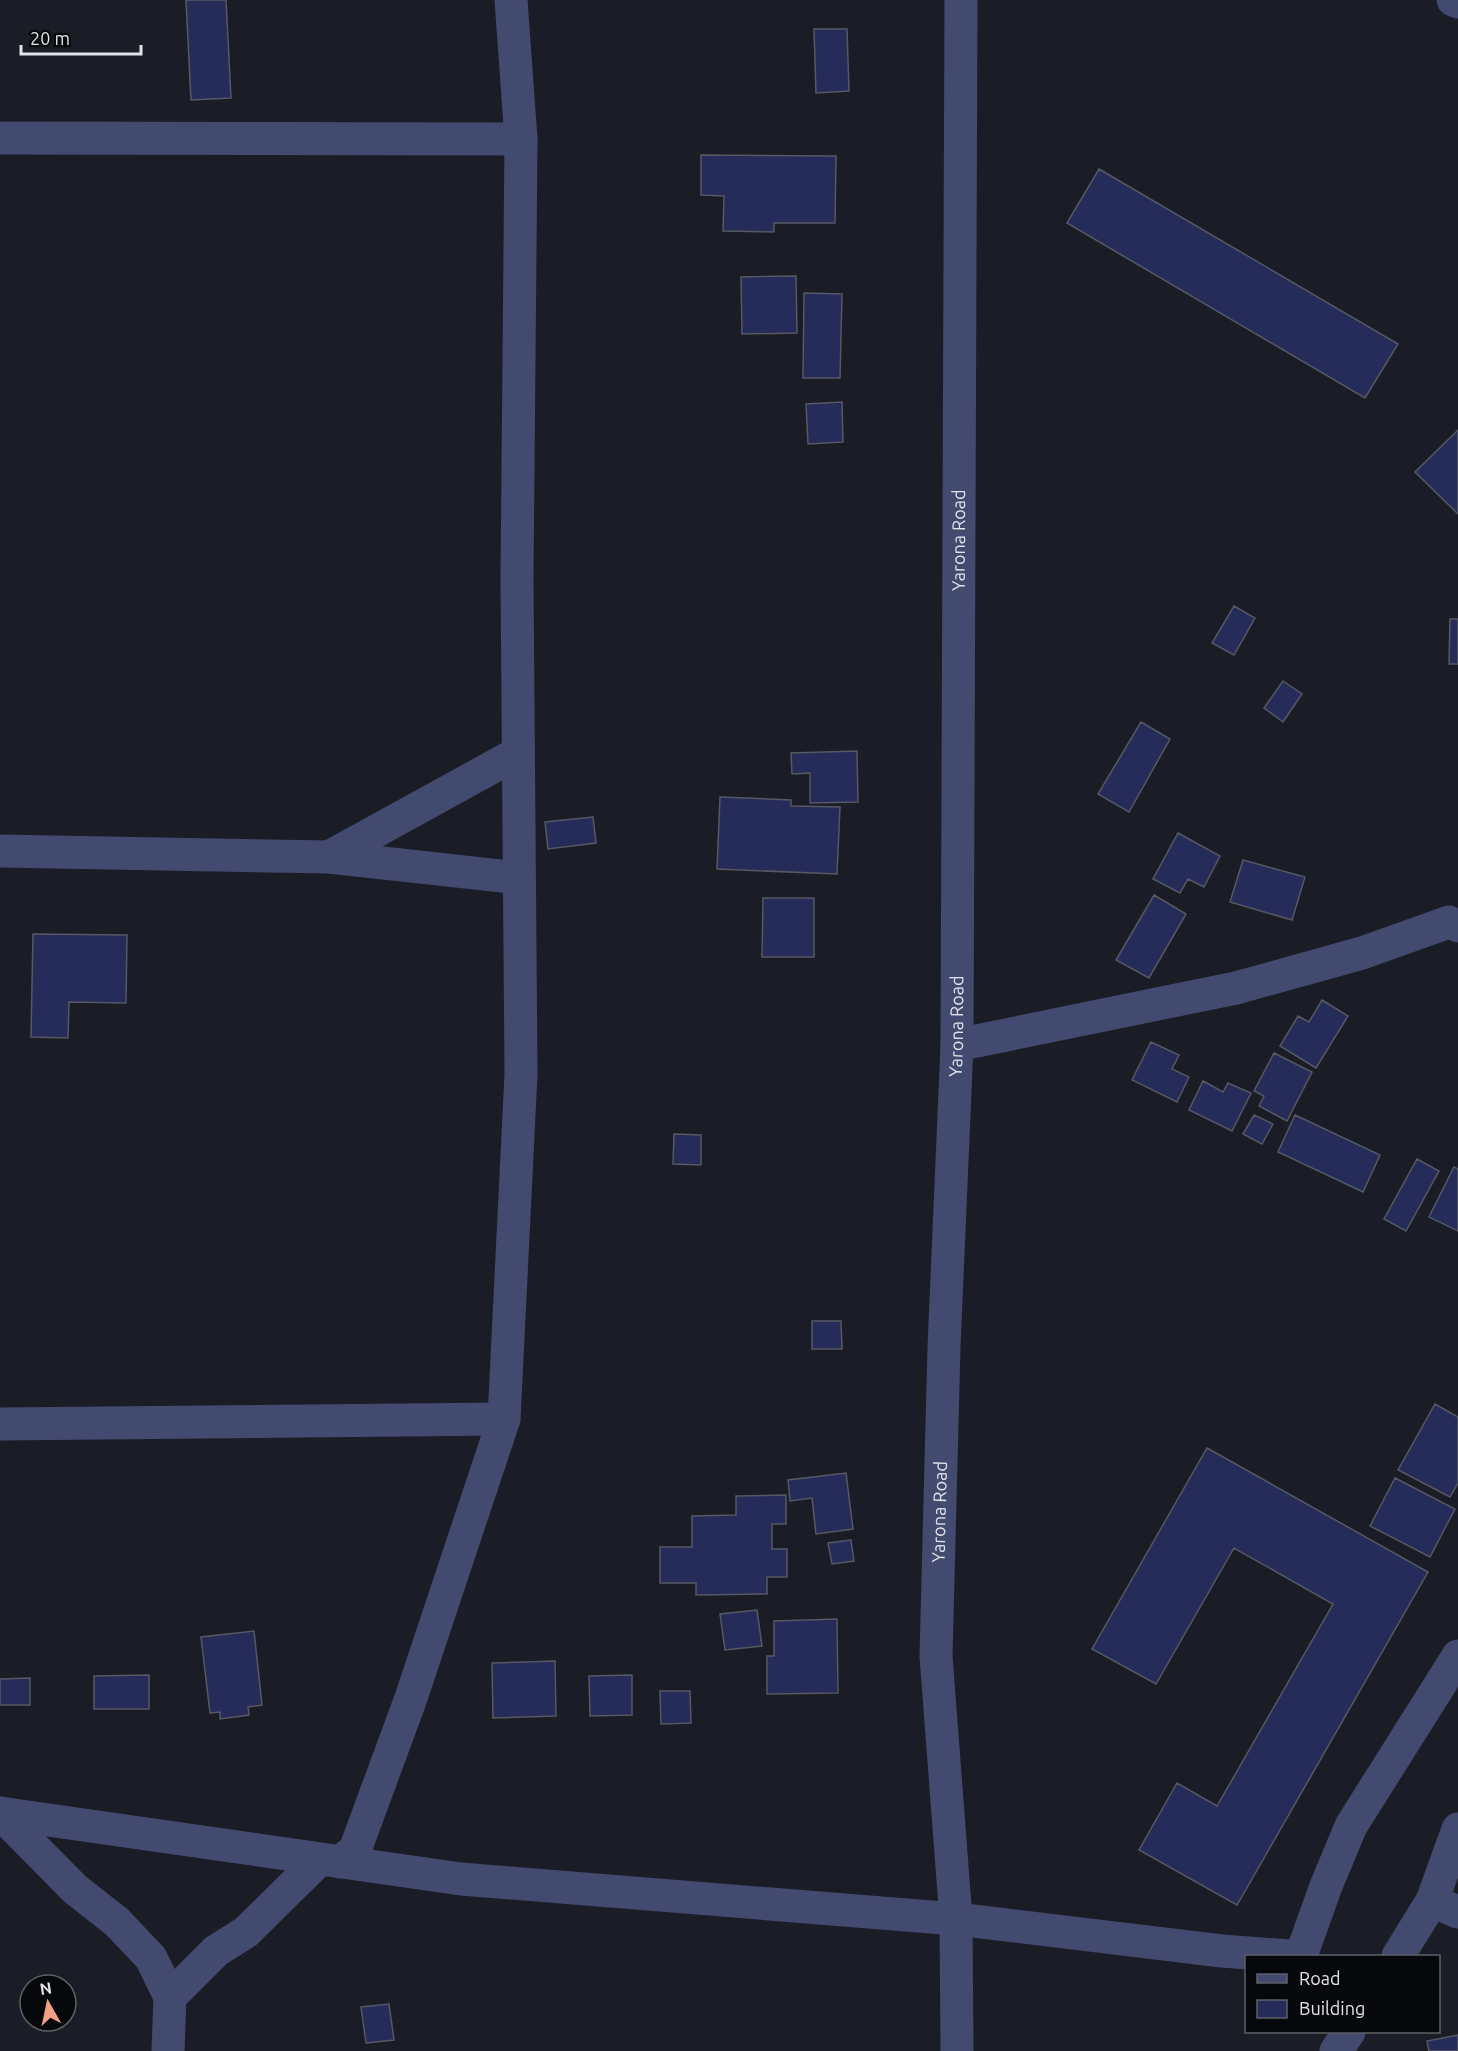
<svg xmlns="http://www.w3.org/2000/svg" width="1458" height="2051" font-family="Ubuntu,sans-serif">
	<style>
		.building { fill: #252c59; stroke: #565863; stroke-width: 1.5 }
		.lines { fill: none; stroke-linecap: round; stroke-linejoin: round }
		.street { stroke: #424a6f; stroke-width: 33 }
		.labels { text-anchor: middle; stroke-width: 4.5; stroke-linejoin: round; paint-order: stroke }
		.street-label { font-size: 18px; fill: #e2e3ea; stroke: #07080c }
	</style>
	<rect width="100%" height="100%" fill="#1b1d26"/>
	<!-- building -->
	<path class="building" d="M186 0H226L231 98 191 100Z
		M814 29H847L849 91 816 93Z
		M701 155 836 156 835 223H774V232L723 231 724 196 701 195Z
		M1099 169 1398 344 1365 398 1067 223Z
		M796 276 797 333 742 334 741 277Z
		M804 293 842 294 840 378H803Z
		M842 402 843 442 808 444 806 404Z
		M1458 430V514L1415 472Z
		M1234 606 1255 618 1234 655 1212 643Z
		M1450 619H1458V664H1449Z
		M1283 681 1302 694 1283 722 1264 708Z
		M1141 722 1170 739 1129 812 1098 794Z
		M857 751 858 802 810 803V773L792 774 791 753Z
		M720 797 791 800V806L840 807 837 874 717 869Z
		M593 817 596 843 548 849 545 822Z
		M1178 833 1220 856 1204 887 1188 879 1180 893 1153 879Z
		M1243 860 1305 877 1292 920 1230 902Z
		M1154 895 1186 914 1149 978 1116 960Z
		M763 898H814V957H762Z
		M33 934 127 935 126 1003 69 1002 68 1038 31 1037Z
		M1322 1000 1348 1016 1316 1068 1280 1046 1298 1016 1309 1022Z
		M1151 1042 1179 1055 1172 1069 1189 1077 1177 1102 1132 1080Z
		M1274 1053 1312 1072 1287 1121 1259 1106 1264 1096 1254 1091Z
		M1203 1081 1223 1092 1228 1083 1251 1093 1232 1131 1189 1110Z
		M1254 1115 1273 1124 1262 1144 1243 1134Z
		M1295 1115 1380 1155 1363 1192 1278 1152Z
		M674 1134 701 1135V1165L673 1164Z
		M1417 1159 1439 1171 1406 1231 1384 1219Z
		M1454 1167 1458 1169V1231L1429 1217Z
		M812 1321H841L842 1349H812Z
		M1435 1404 1458 1417V1483L1450 1497 1398 1470Z
		M1207 1448 1428 1572 1237 1905 1139 1850 1177 1783 1217 1806 1333 1604 1234 1548 1156 1684 1092 1649Z
		M846 1473 853 1529 816 1534 812 1498 790 1501 788 1480Z
		M1395 1478 1455 1509 1430 1557 1370 1526Z
		M786 1495V1524H772V1549H787V1577H767V1594L696 1595V1583H660V1547H692V1516L736 1515V1496Z
		M851 1540 854 1561 832 1564 828 1543Z
		M757 1610 762 1646 725 1650 720 1614Z
		M837 1619 838 1693 767 1694V1656H774V1621Z
		M254 1631 262 1705 248 1707 249 1715 220 1719V1712L210 1713 201 1637Z
		M555 1661 556 1716 493 1718 492 1663Z
		M149 1675V1709H94V1676Z
		M632 1675V1715L590 1716 589 1676Z
		M30 1678V1705H0V1679Z
		M660 1691H690L691 1723 661 1724Z
		M389 2004 394 2040 366 2043 361 2007Z
		M1458 2035V2051H1429L1427 2041Z"/>
	<g class="lines">
		<!-- street -->
		<g class="street">
			<path d="M1453 0 1458 2"/>
			<path d="M0 138 521 139"/>
			<path d="M0 851 329 857 519 878"/>
			<path d="M329 857 518 753"/>
			<path d="M957 1045 1236 988 1362 953 1449 922 1458 926"/>
			<path d="M0 1424 504 1419"/>
			<path d="M0 1813 461 1879 956 1919 1222 1951 1290 1956"/>
			<path d="M0 1813 75 1889 117 1922 151 1958 170 1997 168 2051"/>
			<path d="M340 1862 355 1850 411 1698 504 1419 521 1074 517 579 521 139 511 0"/>
			<path d="M1432 1901 1458 1912"/>
			<path d="M1301 1956 1326 1886 1351 1826 1458 1656"/>
			<path d="M1398 1956 1432 1901 1458 1829"/>
			<path d="M170 1997 216 1951 246 1932 319 1860"/>
			<path id="s1" d="M957 2051 956 1919 936 1656 944 1347 957 1045 961 0"/>
			<path d="M1336 2051 1349 2032"/>
		</g>
	</g>
	<g class="labels">
		<!-- street labels -->
		<g class="street-label">
			<text dy="6" stroke="none"><textPath href="#s1" startOffset="1512">Yarona Road</textPath></text>
			<text dy="6" stroke="none"><textPath href="#s1" startOffset="1026">Yarona Road</textPath></text>
			<text dy="6" stroke="none"><textPath href="#s1" startOffset="540">Yarona Road</textPath></text>
		</g>
	</g>
	<!-- legend -->
	<rect x="1245" y="1955" width="195" height="78" fill="#07080c" stroke="#5f6065" stroke-width="1.5"/>
	<rect x="1257" y="1974" width="30" height="9" fill="#424a6f" stroke="#5f6065" stroke-width="1.5"/>
	<text x="1299" y="1985" font-size="18" fill="#e2e3ea">Road</text>
	<rect x="1257" y="2000" width="30" height="18" fill="#252c59" stroke="#5f6065" stroke-width="1.5"/>
	<text x="1299" y="2015" font-size="18" fill="#e2e3ea">Building</text>
	<!-- north arrow -->
	<g transform="translate(48 2003) rotate(351)"><circle r="28" fill="#07080c" stroke="#5f6065" stroke-width="1.5"/>
	<path d="M0-4.5L10 22L0 15L-10 22Z" fill="#f39f86"/>
	<text y="-9" font-size="16" font-weight="bold" text-anchor="middle" fill="#e2e3ea">N</text>
	</g>
	<!-- scale -->
	<path d="M21 45v9h120v-9" fill="none" stroke="#e2e3ea" stroke-width="3"/>
	<text x="30" y="45" font-size="18" fill="#e2e3ea" stroke="#07080c" stroke-width="4.5" paint-order="stroke">20 m</text>
</svg>
